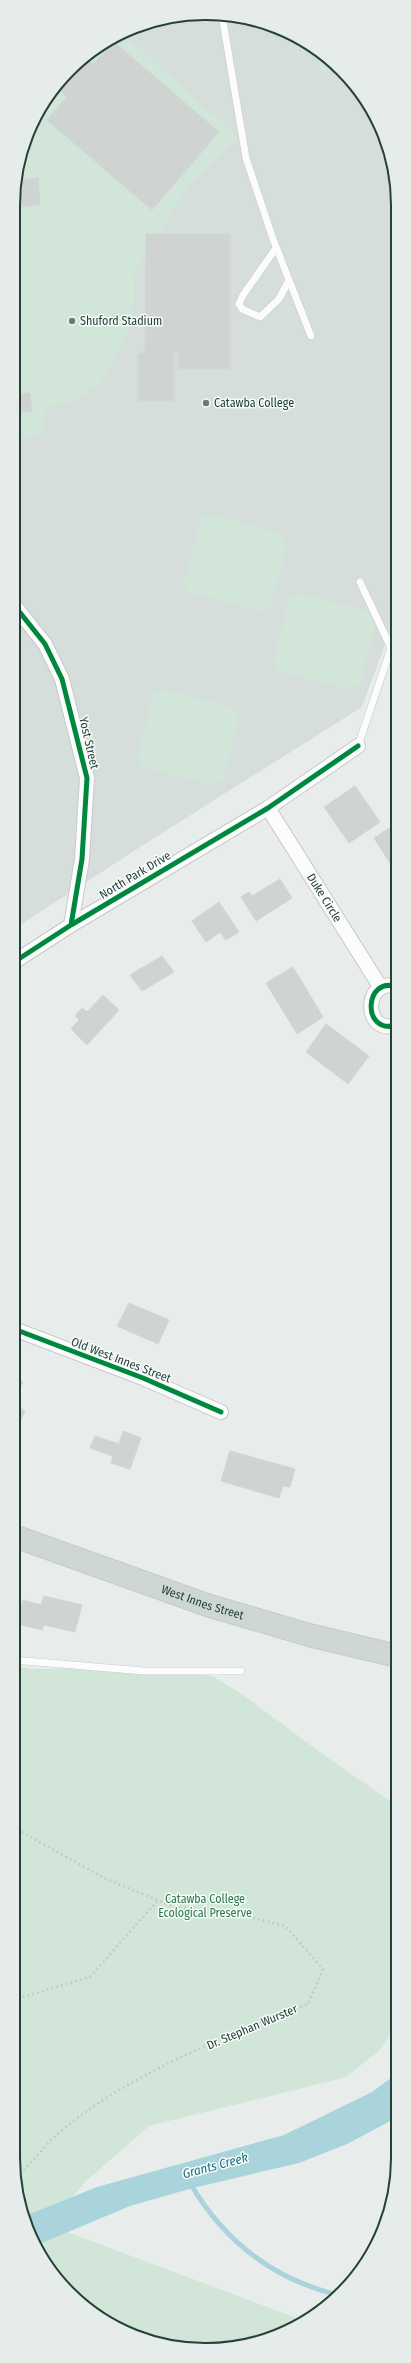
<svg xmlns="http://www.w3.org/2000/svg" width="411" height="2363" font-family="'Fira Sans Condensed',sans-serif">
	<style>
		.built { fill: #d6dedb }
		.green { fill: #d1e6d8 }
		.water { fill: #a9d4db }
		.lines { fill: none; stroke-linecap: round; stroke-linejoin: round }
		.stream { stroke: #a9d4db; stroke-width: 5 }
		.building { fill: #cfd4d2; stroke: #d1d6d4 }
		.service-casing { stroke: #c5cac8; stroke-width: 8 }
		.minor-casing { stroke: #c5cac8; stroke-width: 16 }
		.primary-casing { stroke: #c3ccc9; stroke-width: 24 }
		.path { stroke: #c3ccca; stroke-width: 2.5; stroke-dasharray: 2 3; stroke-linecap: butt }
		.service { stroke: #fcfcfc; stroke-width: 7 }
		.minor { stroke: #fcfcfc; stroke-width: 14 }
		.primary { stroke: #cfd7d5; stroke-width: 22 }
		.cycleway-casing { stroke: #f7fbf9; stroke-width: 8 }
		.cycleway { stroke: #00873e; stroke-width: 5 }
		.poi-dot { fill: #697e78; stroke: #f7fbf9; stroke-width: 1.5 }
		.labels { text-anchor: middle; stroke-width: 3; stroke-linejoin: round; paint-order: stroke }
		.poi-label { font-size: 12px; fill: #24423a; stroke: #f7fbf9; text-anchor: start }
		.street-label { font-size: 12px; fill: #24423a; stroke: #f7fbf9 }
		.park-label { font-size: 12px; fill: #2d7a4b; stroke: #f7fbf9 }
		.water-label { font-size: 13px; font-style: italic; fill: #1c6f80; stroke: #f7fbf9 }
		.rim { fill: none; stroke: #24423a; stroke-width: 2 }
	</style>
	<rect width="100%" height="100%" fill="#e8edeb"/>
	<!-- built -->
	<path class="built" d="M230 15 291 33 342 70 378 121 398 193 397 612 362 707 148 842 14 929 15 181 39 109 88 53 155 20Z"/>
	<!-- green -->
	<path class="green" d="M124 35 239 138 189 185 135 272C133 282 135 290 134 300 130 333 111 386 76 399 67 403 56 405 47 407L42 436 14 441 15 181 39 109 88 53Z
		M315 50 340 69 322 74Z
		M211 514 281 533 287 544 270 607 260 611 188 592 184 583 201 520Z
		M300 593 370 612 376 623 359 685 349 689 278 671 273 662 290 598Z
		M164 689 234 708 239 718 223 781 212 785 141 767 137 757 153 694Z
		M13 1666 34 1669 155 1667 212 1676 242 1694 320 1752 397 1806 396 2026 379 2051 346 2077 149 2126 87 2180 49 2225 302 2320 267 2340 193 2350 121 2330 69 2293 28 2231 13 2157Z"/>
	<!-- water -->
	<path class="water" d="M396 2074V2118L347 2144 299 2163 193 2188 130 2206 37 2245 28 2231 25 2216 97 2187 284 2135 372 2092Z"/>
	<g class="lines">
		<!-- stream -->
		<path class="stream" d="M190 2183C224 2241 272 2279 338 2295"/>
	</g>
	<!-- building -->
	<path class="building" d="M113 41 219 132 152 210 47 120 67 97 60 91 65 86 62 83 81 61 84 63 87 59 93 64Z
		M38 178 40 205 15 207V180Z
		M146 234H230V369H178V351H174V401H138V354L145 352Z
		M30 393 32 411 14 412V394Z
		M355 786 380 822 349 843 324 807Z
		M397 823V874L374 838Z
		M280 879 292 898 256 921 241 897 249 892 252 896Z
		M219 902 239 932 226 940 220 932 206 942 192 921Z
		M162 956 174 972 142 991 130 975Z
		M293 967 323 1017 297 1034 266 983Z
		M103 995 119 1010 87 1045 71 1029 79 1020 75 1016 82 1008 87 1012Z
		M326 1024 369 1056 348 1084 306 1052Z
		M129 1303 169 1320 158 1344 117 1326Z
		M14 1377 23 1382 14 1400Z
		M14 1405 25 1411 17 1427 14 1425Z
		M123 1431 141 1438 130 1469 111 1463 113 1456 90 1448 95 1436 119 1444Z
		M230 1451 295 1469 290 1487 283 1486 279 1498 221 1481Z
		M44 1596 82 1605 75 1632 44 1625 42 1630 17 1624 23 1600 41 1605Z"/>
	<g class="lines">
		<defs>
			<path id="service" d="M222 15 246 158 273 239 311 336
				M276 248 243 295 239 304 242 309 260 317 279 299 289 280
				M358 746 391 648 360 582
				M13 1660 144 1671H241"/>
			<g id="minor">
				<path d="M14 605 45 644 62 679 87 778 82 859 71 925"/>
				<path id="s1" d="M268 808 381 988"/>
				<path d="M14 962 71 925 268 808 358 746"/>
				<path d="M397 1025C361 1036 364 975 397 987"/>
				<path d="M14 1329 143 1378 221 1412"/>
			</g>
			<g id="primary">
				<path id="s2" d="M14 1536 207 1605 309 1635 397 1656"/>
			</g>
		</defs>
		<!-- service casing -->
		<use href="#service" class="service-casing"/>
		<!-- minor casing -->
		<use href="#minor" class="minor-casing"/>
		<!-- primary casing -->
		<use href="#primary" class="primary-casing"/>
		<!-- path -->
		<path class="path" d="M13 1827 104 1878 174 1907 226 1911 285 1926 323 1969 308 2004C223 2038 132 2072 61 2131 47 2143 36 2158 23 2171L16 2174
			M13 2000 90 1977 158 1900"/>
		<!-- service -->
		<use href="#service" class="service"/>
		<!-- minor -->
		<use href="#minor" class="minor"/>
		<!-- primary -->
		<use href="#primary" class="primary"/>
		<defs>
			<path id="cycleway" d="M14 605 45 644 62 679 87 778 82 859 71 925
				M14 962 71 925 268 808 358 746
				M397 1025C361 1036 364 975 397 987
				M14 1329 143 1378 221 1412"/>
		</defs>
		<!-- cycleway casing -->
		<use href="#cycleway" class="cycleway-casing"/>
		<!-- cycleway -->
		<use href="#cycleway" class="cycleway"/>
	</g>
	<!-- markers -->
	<g class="poi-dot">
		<circle cx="72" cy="321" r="4"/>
		<circle cx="206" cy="403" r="4"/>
	</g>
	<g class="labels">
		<!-- poi labels -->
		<g class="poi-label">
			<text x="80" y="325">Shuford Stadium</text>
			<text x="214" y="407">Catawba College</text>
		</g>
		<!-- street labels -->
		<g class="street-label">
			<text transform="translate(89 743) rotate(77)" y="4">Yost Street</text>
			<text transform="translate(135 875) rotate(-31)" y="4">North Park Drive</text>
			<text dy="4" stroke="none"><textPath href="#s1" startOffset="106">Duke Circle</textPath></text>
			<text transform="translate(121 1360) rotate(21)" y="4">Old West Innes Street</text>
			<text dy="4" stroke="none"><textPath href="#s2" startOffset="200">West Innes Street</textPath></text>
			<text transform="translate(252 2027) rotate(-23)" y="4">Dr. Stephan Wurster</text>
		</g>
		<!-- park labels -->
		<g class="park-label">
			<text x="205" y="1903">Catawba College<tspan x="205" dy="14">Ecological Preserve</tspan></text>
		</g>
		<!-- water labels -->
		<g class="water-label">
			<text transform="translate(215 2165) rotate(-15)" y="5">Grants Creek</text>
		</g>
	</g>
	<!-- crop -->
	<path d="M0 0H411V2363H0ZM205 20H206A185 185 0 0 1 391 205V2158A185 185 0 0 1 206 2343H205A185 185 0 0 1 20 2158V205A185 185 0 0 1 205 20Z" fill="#e6ecea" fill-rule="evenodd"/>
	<path class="rim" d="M205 20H206A185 185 0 0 1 391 205V2158A185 185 0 0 1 206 2343H205A185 185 0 0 1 20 2158V205A185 185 0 0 1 205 20Z"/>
</svg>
